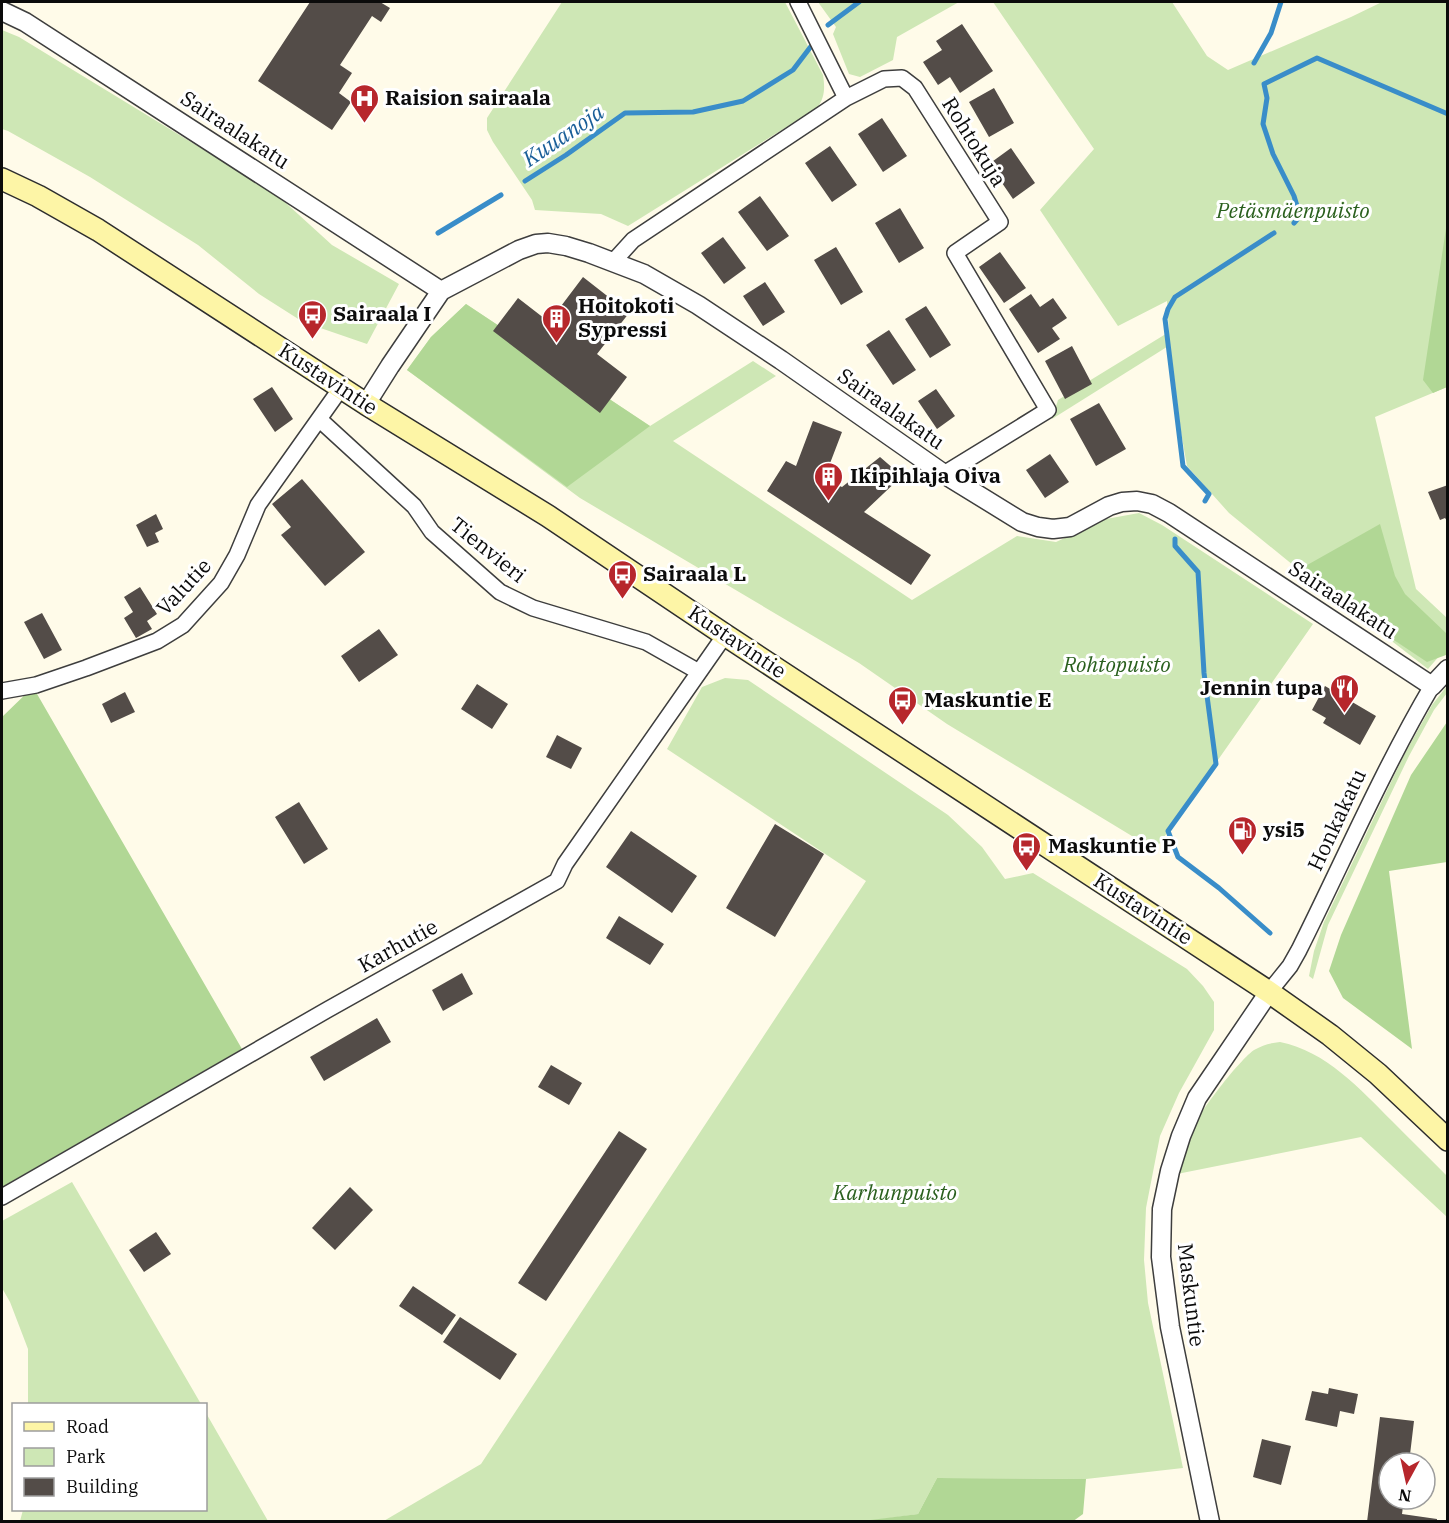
<svg xmlns="http://www.w3.org/2000/svg" width="1449" height="1523" font-family="'IBM Plex Serif',serif">
	<style>
		.green { fill: #cee7b5 }
		.forest { fill: #b1d795 }
		.lines { fill: none; stroke-linecap: round; stroke-linejoin: round }
		.stream { stroke: #398dc9; stroke-width: 5 }
		.building { fill: #534c48 }
		.minor-casing { stroke: #3e3e3e; stroke-width: 18 }
		.tertiary-casing { stroke: #3e3e3e; stroke-width: 21 }
		.secondary-casing { stroke: #2d2d2d; stroke-width: 24 }
		.minor { stroke: #fff; stroke-width: 15 }
		.tertiary { stroke: #fff; stroke-width: 18 }
		.secondary { stroke: #fdf5a6; stroke-width: 21 }
		.labels { text-anchor: middle; stroke-width: 6; stroke-linejoin: round; paint-order: stroke }
		.poi-label { font-size: 21px; font-weight: bold; fill: #0b0b0b; stroke: #fff; text-anchor: start }
		.street-label { font-size: 21px; fill: #0b0b0b; stroke: #fff }
		.park-label { font-size: 21px; font-style: italic; fill: #2a601e; stroke: #fff }
		.water-label { font-size: 22px; font-style: italic; fill: #195e98; stroke: #fff }
	</style>
	<rect width="100%" height="100%" fill="#fffbe9"/>
	<!-- green -->
	<path class="green" d="M562 2H785L823 75C825 88 825 97 817 108L628 226 601 214 535 210 532 200 493 142 487 130V118Z
		M818 2H959L897 37 893 60 860 77 849 74 833 34 836 27Z
		M993 2H1172L1207 56 1228 70 1351 17 1382 2H1447V387L1375 417 1416 589 1447 618V647L1428 669 1293 565 1229 513 1187 466 1181 432 1170 345 1052 419 1058 400 1169 332 1167 301 1118 326 1040 210 1094 149Z
		M2 30 19 37 276 194 332 245 399 284 367 344 303 322 259 294 198 245 90 177 8 131 2 129Z
		M466 304 650 426 753 361 776 376 673 441 912 600 1017 536 1056 542 1106 519 1139 513 1162 525 1313 624 1155 850 947 724 859 663 580 498 407 370 431 337Z
		M725 678 748 680 948 815 982 847 1005 879 1033 873 1187 969 1203 986 1214 1002V1030L1179 1093 1160 1136 1146 1208 1144 1260 1148 1303 1183 1468 1086 1479 937 1478 918 1514 863 1522H382L481 1464 866 881 667 749 702 687Z
		M1447 686V693L1434 710 1409 756 1328 925 1313 979 1309 976 1314 951 1324 922 1404 755 1432 705Z
		M1280 1042C1326 1051 1360 1089 1392 1121 1410 1139 1429 1158 1447 1176V1217L1361 1137 1177 1174C1179 1165 1180 1155 1183 1147 1189 1125 1236 1063 1254 1050 1263 1045 1270 1043 1280 1042Z
		M72 1182 201 1404H28V1349L10 1302 2 1288V1221Z
		M206 1413 268 1521H20L23 1510H206Z"/>
	<!-- forest -->
	<path class="forest" d="M1447 222V387L1433 393 1423 380Z
		M466 304 650 426 567 487 407 370 431 337Z
		M1380 524 1395 576 1405 594 1447 634V656L1446 655 1427 662 1293 573Z
		M33 687 242 1049 2 1187V717Z
		M1447 722V862L1389 871 1412 1049 1343 998 1329 971 1341 935 1411 775Z
		M937 1478 1086 1479 1083 1514 1072 1522 863 1521 918 1514Z"/>
	<g class="lines">
		<!-- stream -->
		<path class="stream" d="M828 25 859 2
			M1254 63 1271 33 1281 2
			M525 181 566 155 625 113 693 112 743 101 793 70 812 45
			M1294 223 1300 216 1294 196 1273 154 1263 124 1267 98 1264 84 1317 58 1448 114
			M438 233 501 195
			M1205 501 1209 494 1183 466 1165 319 1168 309 1175 297 1274 233
			M1175 539V546L1198 572 1204 673 1216 764 1168 831 1178 857 1219 888 1270 933"/>
	</g>
	<!-- building -->
	<path class="building" d="M310 2H380L390 8 381 22 372 16 340 65 352 73 339 93 351 102 332 130 258 81Z
		M962 24 993 71 960 93 950 77 938 85 923 62 942 50 936 41Z
		M994 88 1014 123 989 137 969 102Z
		M882 118 907 156 883 172 858 134Z
		M830 146 857 185 832 202 805 163Z
		M1011 148 1035 183 1013 199 989 164Z
		M760 196 789 236 767 251 738 212Z
		M900 208 924 248 899 263 875 223Z
		M723 237 746 268 724 284 701 253Z
		M836 247 863 292 841 305 814 260Z
		M1000 252 1026 288 1004 303 979 267Z
		M583 277 629 313 597 354 627 377 600 413 493 331 518 298 549 322Z
		M765 282 785 312 763 326 743 296Z
		M1031 294 1040 307 1053 298 1067 318 1052 328 1060 339 1038 353 1009 309Z
		M926 306 951 345 930 358 905 319Z
		M889 330 916 370 893 385 866 345Z
		M1072 346 1092 384 1065 399 1045 361Z
		M272 387 293 419 275 432 253 399Z
		M936 389 955 416 937 429 918 401Z
		M1099 403 1126 449 1096 466 1070 419Z
		M813 421 842 432 824 479 842 487 880 457 902 476 864 512 931 555 911 585 767 491 786 461 796 466Z
		M1050 454 1069 482 1045 498 1026 470Z
		M302 479 365 552 325 586 281 535 291 527 272 504Z
		M1448 485V522L1445 518 1440 520 1428 492Z
		M156 514 163 529 155 533 159 542 147 547 136 525Z
		M140 587 157 614 147 621 152 629 136 638 124 618 133 612 124 597Z
		M42 613 62 650 44 659 24 622Z
		M379 629 398 655 359 682 341 656Z
		M477 684 508 704 492 729 461 709Z
		M1325 686 1376 716 1360 745 1323 723 1326 718 1312 710Z
		M125 692 135 712 111 723 102 704Z
		M557 735 582 748 571 769 546 757Z
		M299 802 328 849 304 864 275 817Z
		M775 824 824 854 775 937 726 908Z
		M631 831 697 876 672 913 606 867Z
		M619 916 664 944 650 965 606 938Z
		M462 973 473 994 443 1011 432 990Z
		M377 1018 391 1042 324 1081 310 1057Z
		M551 1065 582 1083 569 1105 538 1087Z
		M619 1131 647 1149 546 1301 518 1283Z
		M350 1187 373 1210 335 1250 312 1228Z
		M156 1232 171 1254 144 1272 129 1250Z
		M413 1286 456 1315 442 1335 399 1306Z
		M460 1317 517 1354 500 1380 443 1342Z
		M1329 1388 1358 1394 1354 1414 1340 1411 1337 1427 1305 1420 1312 1391 1328 1394Z
		M1380 1417 1414 1421 1409 1463H1389V1499H1404L1402 1514 1437 1519V1522H1367Z
		M1262 1439 1291 1446 1281 1485 1253 1477Z"/>
	<g class="lines">
		<defs>
			<path id="minor" d="M798 2 846 98
				M613 262 633 240 846 98 884 79 902 78 915 88 1000 222 955 253 1048 410 944 474
				M319 419 414 506 432 532 500 592 533 608 646 642 699 672
				M2 691 36 685 86 668 157 641 183 625 221 583 237 555 258 505 341 388
				M1269 992 1290 966 1299 950C1343 862 1382 771 1432 686
				M2 1197 327 1010 557 881 565 864 725 635"/>
			<path id="tertiary" d="M2 11 25 22 441 291
				M366 404 390 366 441 291 519 250 536 244 548 243 566 246 589 253 644 274 698 305 781 360 944 474 1022 522 1038 527 1053 529 1070 527 1109 506 1122 502 1137 501 1152 504 1169 513 1432 686 1448 669
				M1210 1522 1170 1327 1161 1257 1162 1209 1170 1171 1181 1136 1197 1098 1269 992"/>
			<path id="secondary" d="M2 179 38 196 98 230 366 404 548 516 725 635 1269 992 1330 1035 1378 1074 1448 1140"/>
		</defs>
		<!-- minor casing -->
		<use href="#minor" class="minor-casing"/>
		<!-- tertiary casing -->
		<use href="#tertiary" class="tertiary-casing"/>
		<!-- secondary casing -->
		<use href="#secondary" class="secondary-casing"/>
		<!-- minor -->
		<use href="#minor" class="minor"/>
		<!-- tertiary -->
		<use href="#tertiary" class="tertiary"/>
		<!-- secondary -->
		<use href="#secondary" class="secondary"/>
	</g>
	<!-- icons -->
	<defs>
		<symbol id="hospital-pin" viewBox="-11 -11 22 30"><path d="M0 17L-7.5 6A9.5 9.5 0 1 1 7.5 6Z" fill="#b7272c" stroke="#fff"/><path d="M-5-5h3v3.5h4V-5h3V5h-3V1.5h-4V5h-3Z" fill="#fff"/></symbol>
		<symbol id="bus-pin" viewBox="-11 -11 22 30"><path d="M0 17L-7.5 6A9.5 9.5 0 1 1 7.5 6Z" fill="#b7272c" stroke="#fff"/><path d="M-5-6H5V4H4V6H2V4H-2V6H-4V4H-5ZM-3.5-4V0h7V-4ZM-3.5 1.2v1.5H-2V1.2ZM2 1.2v1.5H3.5V1.2Z" fill="#fff"/></symbol>
		<symbol id="building-pin" viewBox="-11 -11 22 30"><path d="M0 17L-7.5 6A9.5 9.5 0 1 1 7.5 6Z" fill="#b7272c" stroke="#fff"/><path d="M-4-6H4V6H1V3H-1V6H-4ZM-2.5-4.3h1.7v1.8h-1.7ZM.8-4.3h1.7v1.8H.8ZM-2.5-1h1.7V.8h-1.7ZM.8-1h1.7V.8H.8Z" fill="#fff"/></symbol>
		<symbol id="restaurant-pin" viewBox="-11 -11 22 30"><path d="M0 17L-7.5 6A9.5 9.5 0 1 1 7.5 6Z" fill="#b7272c" stroke="#fff"/><path d="M-5-6h1v4h1v-4h1v4h1v-4h1v5L-1.5 .5V6h-2V.5L-5-1ZM5-6V6H3V1.5H1.5Q1.5-4 5-6Z" fill="#fff"/></symbol>
		<symbol id="fuel-pin" viewBox="-11 -11 22 30"><path d="M0 17L-7.5 6A9.5 9.5 0 1 1 7.5 6Z" fill="#b7272c" stroke="#fff"/><path d="M-5.5-6h7V0h2V4h1.3V-2.5L3-4.5l.8-.8L6-3V5H2.5V1h-1V6h-7ZM-4.2-4.7v3.2H.2V-4.7Z" fill="#fff"/></symbol>
	</defs>
	<g fill-rule="evenodd">
		<use href="#hospital-pin" x="348" y="82" width="33" height="45"/>
		<use href="#bus-pin" x="296" y="298" width="33" height="45"/>
		<use href="#building-pin" x="540" y="302" width="33" height="45"/>
		<use href="#building-pin" x="812" y="460" width="33" height="45"/>
		<use href="#bus-pin" x="606" y="558" width="33" height="45"/>
		<use href="#restaurant-pin" x="1328" y="672" width="33" height="45"/>
		<use href="#bus-pin" x="886" y="684" width="33" height="45"/>
		<use href="#fuel-pin" x="1226" y="814" width="33" height="45"/>
		<use href="#bus-pin" x="1010" y="830" width="33" height="45"/>
	</g>
	<g class="labels">
		<!-- poi labels -->
		<g class="poi-label">
			<text x="385" y="105">Raision sairaala</text>
			<text x="578" y="313">Hoitokoti<tspan x="578" dy="24">Sypressi</tspan></text>
			<text x="333" y="321">Sairaala I</text>
			<text x="850" y="483">Ikipihlaja Oiva</text>
			<text x="643" y="581">Sairaala L</text>
			<text x="1323" y="695" text-anchor="end">Jennin tupa</text>
			<text x="924" y="707">Maskuntie E</text>
			<text x="1263" y="837">ysi5</text>
			<text x="1048" y="853">Maskuntie P</text>
		</g>
		<!-- street labels -->
		<g class="street-label">
			<text transform="translate(235 130) rotate(33)" y="7">Sairaalakatu</text>
			<text transform="translate(974 142) rotate(58)" y="7">Rohtokuja</text>
			<text transform="translate(328 379) rotate(33)" y="7">Kustavintie</text>
			<text transform="translate(891 409) rotate(35)" y="7">Sairaalakatu</text>
			<text transform="translate(488 550) rotate(39)" y="7">Tienvieri</text>
			<text transform="translate(184 587) rotate(-47)" y="7">Valutie</text>
			<text transform="translate(1343 600) rotate(33)" y="7">Sairaalakatu</text>
			<text transform="translate(737 642) rotate(34)" y="7">Kustavintie</text>
			<text transform="translate(1337 820) rotate(-65)" y="7">Honkakatu</text>
			<text transform="translate(1143 909) rotate(33)" y="7">Kustavintie</text>
			<text transform="translate(398 946) rotate(-29)" y="7">Karhutie</text>
			<text transform="translate(1191 1295) rotate(83)" y="7">Maskuntie</text>
		</g>
		<!-- park labels -->
		<g class="park-label">
			<text x="1293" y="218">Petäsmäenpuisto</text>
			<text x="1117" y="672">Rohtopuisto</text>
			<text x="895" y="1200">Karhunpuisto</text>
		</g>
		<!-- water labels -->
		<g class="water-label">
			<text transform="translate(563 135) rotate(-34)" y="8">Kuuanoja</text>
		</g>
	</g>
	<!-- border -->
	<rect width="1449" height="1523" fill="none" stroke="#0b0b0b" stroke-width="6"/>
	<!-- legend -->
	<rect x="12" y="1403" width="195" height="108" fill="#ffffff" stroke="#9d9d9d" stroke-width="1.5"/>
	<rect x="24" y="1422" width="30" height="9" fill="#fdf5a6" stroke="#9d9d9d" stroke-width="1.5"/>
	<text x="66" y="1433" font-size="18" fill="#0b0b0b">Road</text>
	<rect x="24" y="1448" width="30" height="18" fill="#cee7b5" stroke="#9d9d9d" stroke-width="1.5"/>
	<text x="66" y="1463" font-size="18" fill="#0b0b0b">Park</text>
	<rect x="24" y="1478" width="30" height="18" fill="#534c48" stroke="#9d9d9d" stroke-width="1.5"/>
	<text x="66" y="1493" font-size="18" fill="#0b0b0b">Building</text>
	<!-- north arrow -->
	<g transform="translate(1407 1481) rotate(188)"><circle r="28" fill="#ffffff" stroke="#9d9d9d" stroke-width="1.5"/>
	<path d="M0-4.5L10 22L0 15L-10 22Z" fill="#b7272c"/>
	<text y="-9" font-size="16" font-weight="bold" text-anchor="middle" fill="#0b0b0b">N</text>
	</g>
</svg>
